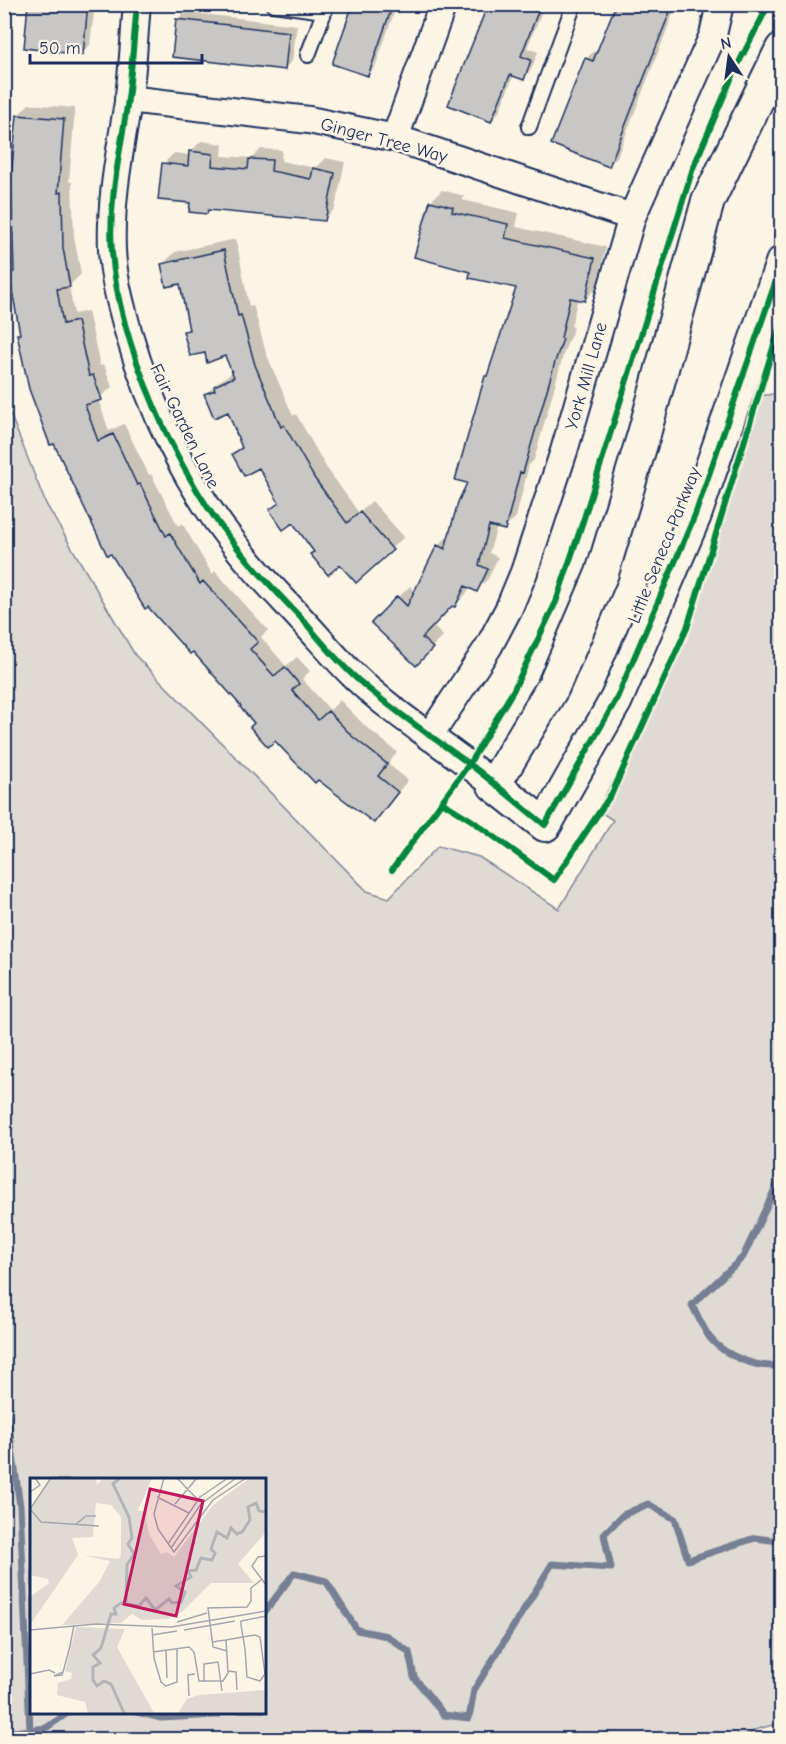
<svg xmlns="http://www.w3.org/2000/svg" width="786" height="1744" font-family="'Comic Neue',sans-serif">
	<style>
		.green { fill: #dfdbd4; stroke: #7d8599; stroke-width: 1.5; fill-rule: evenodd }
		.shadow { fill: #0003 }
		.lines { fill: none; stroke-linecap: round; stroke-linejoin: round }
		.stream { stroke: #767f94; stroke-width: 7 }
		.building { fill: #c8c7c6; stroke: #1b2f5e; stroke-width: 1.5 }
		.service-casing { stroke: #1b2f5e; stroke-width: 18 }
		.minor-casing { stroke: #1b2f5e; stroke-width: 30 }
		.tertiary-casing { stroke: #1b2f5e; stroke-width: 36 }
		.service { stroke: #fcf5e5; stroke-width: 14 }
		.minor { stroke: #fcf5e5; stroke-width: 26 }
		.tertiary { stroke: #fcf5e5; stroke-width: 32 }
		.cycleway-casing { stroke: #fcf5e5; stroke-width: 10 }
		.cycleway { stroke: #00873e; stroke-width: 6 }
		.labels { text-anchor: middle; stroke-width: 5; stroke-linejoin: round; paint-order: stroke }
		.street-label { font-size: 18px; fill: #1b2f5e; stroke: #fcf5e5 }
		.inset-river { fill: none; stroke: #b2b4b8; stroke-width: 3 }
		.inset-road { fill: none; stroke: #a2a6af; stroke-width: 1.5 }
		.view { fill: #c2185b; fill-opacity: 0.15; stroke: #c2185b; stroke-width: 3 }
		.inset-edge { fill: none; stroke: #1b2f5e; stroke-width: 3 }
	</style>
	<rect width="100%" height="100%" fill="#fcf5e5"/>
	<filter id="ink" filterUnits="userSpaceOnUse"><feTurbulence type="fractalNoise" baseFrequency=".0167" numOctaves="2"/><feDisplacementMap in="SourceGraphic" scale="12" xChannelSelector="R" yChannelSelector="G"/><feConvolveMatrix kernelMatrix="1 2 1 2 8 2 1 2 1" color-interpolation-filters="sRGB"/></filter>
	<g filter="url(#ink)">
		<!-- green -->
		<path class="green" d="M781 393V1720L776 1724 755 1730 743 1740 5 1739V401L46 504 135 655 367 891 389 898 438 846 479 857 559 909 613 820 597 810C623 763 649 716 670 666 706 579 731 487 759 396ZM32 1480H264V1712H32Z"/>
		<!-- shadow -->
		<path class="shadow" d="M30 4H95L90 45 82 53Z
			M355 4H397L375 67 368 75Z
			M490 4H545L527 48 538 52 531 70 523 78 514 74 499 112 491 120Z
			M617 4H677L617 157 609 165 586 59 594 51 598 52Z
			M185 12 297 25 292 61 284 69 177 20Z
			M29 104 75 108 69 182H72L74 236 81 274 69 286 74 314 88 311 100 366 104 365 112 387 98 399 109 431 124 424 149 475 151 474 178 526 182 523 212 574 215 571 268 630 261 637 286 666 297 657 310 671 302 679 330 710 340 700 365 726 397 752 388 764 408 780 374 821 256 723 243 706 19 335 21 332 10 273 16 268 18 115Z
			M201 141 223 144 222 156 252 158 261 149 282 150 281 161 316 168 325 158 345 162 335 208 325 219 211 209 207 212 192 202 163 164 174 153 190 155V152Z
			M442 190 464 196 462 200 519 213 516 227 606 247 596 288 585 300 578 298 571 326 574 327 565 349 534 460 529 465 516 517 505 529 497 527 489 553 498 557 488 579 476 590 470 587 466 594 455 606 452 604 432 625 443 636 415 664 373 623 410 586 416 592 438 546 450 534 469 482 489 374 518 287 472 271 431 201Z
			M236 239 249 306 253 305 266 353 293 416 296 414 326 467 359 513 372 501 404 537 356 580 340 562 315 551 293 520 271 510 279 501 259 466 233 454 243 445 229 410 205 395 217 383 233 372 226 354 206 351 185 332 190 327 181 282 163 264 175 252Z"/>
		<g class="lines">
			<!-- stream -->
			<path class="stream" d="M782 1174 743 1257 692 1305C698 1316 703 1328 710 1338 725 1356 759 1370 782 1365
				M4 1391 20 1506 30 1730
				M264 1613 294 1573 326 1581 357 1630 387 1636 409 1652 414 1677 444 1715 469 1718 474 1690 552 1564 611 1568 604 1534 623 1515 648 1504 675 1519 688 1560 755 1538 779 1541 782 1539
				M137 1712 161 1718 218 1715 220 1712
				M4 1733 46 1728 69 1712"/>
		</g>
		<!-- building -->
		<path class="building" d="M28 4H88L83 55 24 48Z
			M353 4H393L368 76 332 64Z
			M488 4H541L521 56 531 60 524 80 510 75 491 122 448 105Z
			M616 4H673L609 167 551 144 585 58 593 61Z
			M176 19 289 32 285 70 172 57Z
			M17 115 64 119 58 193 62 192 63 248 70 287 57 289 63 324 77 321 89 376 93 375 102 400 85 405 98 441 113 434 137 485 140 484 166 536 170 533 200 584 203 581 258 642 250 649 274 676 285 667 299 684 292 690 318 720 328 711 353 737 387 764 378 776 398 792 374 823 318 780 315 783 275 741 268 747 250 727 254 723 240 707 241 706 193 652 190 654 148 607 145 609 111 554 107 555 54 444 50 445 29 389 17 334H20L9 273 14 272 11 176Z
			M189 151 213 154 212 166 248 169 249 159 272 160 271 171 311 179 313 168 335 173 325 221 208 210 207 214 189 212 190 203 158 200 162 163 188 166Z
			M430 201 453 207 452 212 508 224 505 238 595 258 585 301 570 298 561 338 563 339 555 362 523 473 520 472 505 530 489 526 479 565 488 569 477 592 465 586 455 607 452 606 422 638 433 648 416 666 371 623 397 596 407 606 437 545 445 549 458 502 467 483 455 480 485 376H487L516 288 469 278 470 272 414 257Z
			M224 250 238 316 241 315 255 365 281 427 284 425 315 479 347 523 360 512 393 550 356 583 340 565 328 575 310 554 314 552 293 523 283 530 269 510 279 503 259 468 244 476 232 454 242 448 228 412 214 418 204 394 215 390 214 386 234 377 225 356 207 363 205 353 190 356 183 331 189 330 180 284 166 287 161 264Z"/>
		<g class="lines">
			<defs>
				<path id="service" d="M273 4 324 11
					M308 55 327 4
					M529 127 574 4"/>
				<path id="minor" d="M137 4C134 37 133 70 128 102 120 151 110 199 112 249 113 277 121 305 128 331 150 407 186 485 236 546 256 572 279 595 301 619 319 638 336 659 355 677 398 718 449 747 494 785
					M128 99 309 120 395 138 632 217
					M395 138 443 4
					M429 737 489 646 509 608 524 572 564 451 632 217 713 35 720 4"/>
				<path id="tertiary" d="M782 49 708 201 644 434 602 573 553 687 494 785 545 825 616 700 695 515 782 263"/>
			</defs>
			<!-- service casing -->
			<use href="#service" class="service-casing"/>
			<!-- minor casing -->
			<use href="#minor" class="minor-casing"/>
			<!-- tertiary casing -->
			<use href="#tertiary" class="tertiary-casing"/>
			<!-- service -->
			<use href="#service" class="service"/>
			<!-- minor -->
			<use href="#minor" class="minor"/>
			<!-- tertiary -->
			<use href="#tertiary" class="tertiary"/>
			<defs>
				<path id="cycleway" d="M137 4C134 36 132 67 128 99 121 150 108 200 112 252 119 345 177 474 236 546 257 572 280 596 303 620 320 640 337 661 357 679 392 710 430 735 468 763 494 782 519 805 545 825L616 700 695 515 782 263
					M442 802 471 820 554 880 612 793 687 628 782 319
					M392 870 469 764 513 691 556 602 584 518 693 168 735 70 769 4"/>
			</defs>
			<!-- cycleway casing -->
			<use href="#cycleway" class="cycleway-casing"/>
			<!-- cycleway -->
			<use href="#cycleway" class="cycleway"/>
		</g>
	</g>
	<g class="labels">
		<!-- street labels -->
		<g class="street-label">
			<text transform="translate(384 140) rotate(15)" y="6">Ginger Tree Way</text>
			<text transform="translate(586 376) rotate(-74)" y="6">York Mill Lane</text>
			<text transform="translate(185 426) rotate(64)" y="6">Fair Garden Lane</text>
			<text transform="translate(664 545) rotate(-68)" y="6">Little Seneca Parkway</text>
		</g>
	</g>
	<!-- overview -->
	<g transform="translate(30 1478)">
		<rect width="236" height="236" fill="#fcf5e5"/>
		<path d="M21 0H66L67 7 73 0H122L108 33H114L119 56 131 76 137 74 144 79 183 27 220 0H235V55L208 86 224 105H181L152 134 137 141 112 142 102 136 91 145 32 147 70 103 80 83 53 77 89 81 91 76V39L81 27 66 25 63 59 42 60 48 77 0 147V119L19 105 18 101 0 97V31ZM46 149 95 151 87 169 124 235H58L55 224 27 217 28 205 41 201 42 195 35 193ZM235 212V235H148L157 221 169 217Z" fill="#dfdbd4"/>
		<path class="inset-river" d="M90 0 83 6 99 39 102 60 98 66 104 76 97 87 96 124M94 235 81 206 74 203 67 208 63 202V189L70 185 63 177 71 170 81 136H86L84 130 91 125 109 128 116 120 125 132 139 121 142 125 151 124 155 114 146 108 161 99 158 93 166 92 171 80 182 82 185 75 181 71 187 54 197 60 201 50 207 56 212 54 220 42 218 29 226 25 229 33 236 34"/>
		<path class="inset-road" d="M21 0 0 31 11 44 69 48M134 0 124 36 128 51 144 74 183 22 216 0M147 0 168 22M0 14 10 7 5 0M127 19 159 35M145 26 167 0M45 47 56 38H66M138 66 170 19 198 0M141 70 171 26 206 0M236 78 228 79 222 88 236 107M147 144 177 135M122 150 124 180 131 204 136 208 147 204V170M0 152 66 146 141 149 236 133M154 152 205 143M122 157 147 153M182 164 196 162 213 159 225 157 230 159 235 196 230 203 217 199 215 171 211 147V143L236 138M136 172 137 200M197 173 183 169 178 130 217 129 221 123V110L231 102M123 174 159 169 164 174 169 203H193L198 195 196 162M198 193 206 194 207 212M33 194 24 198 32 197 33 194 40 168 44 147M0 196 19 192 25 195M174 204V186L188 184 192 213M159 218 158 197 165 196"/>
		<path class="view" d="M120 11 173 23 146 138 94 126Z"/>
		<rect width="236" height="236" class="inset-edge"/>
	</g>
	<!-- margin -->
	<rect width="786" height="1744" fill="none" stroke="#fcf5e5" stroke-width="24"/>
	<rect x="12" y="12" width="762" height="1720" fill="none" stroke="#1b2f5e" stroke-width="2" filter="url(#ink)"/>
	<!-- north arrow -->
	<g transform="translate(729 57) rotate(347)" stroke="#fcf5e5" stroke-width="4.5" paint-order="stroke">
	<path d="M0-4.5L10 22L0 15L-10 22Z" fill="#1b2f5e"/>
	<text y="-9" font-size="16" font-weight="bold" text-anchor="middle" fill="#1b2f5e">N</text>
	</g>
	<!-- scale -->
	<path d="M30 54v9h172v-9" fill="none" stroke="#1b2f5e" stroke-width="3"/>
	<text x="39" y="54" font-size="18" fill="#1b2f5e" stroke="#fcf5e5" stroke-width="4.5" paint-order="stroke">50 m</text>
</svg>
